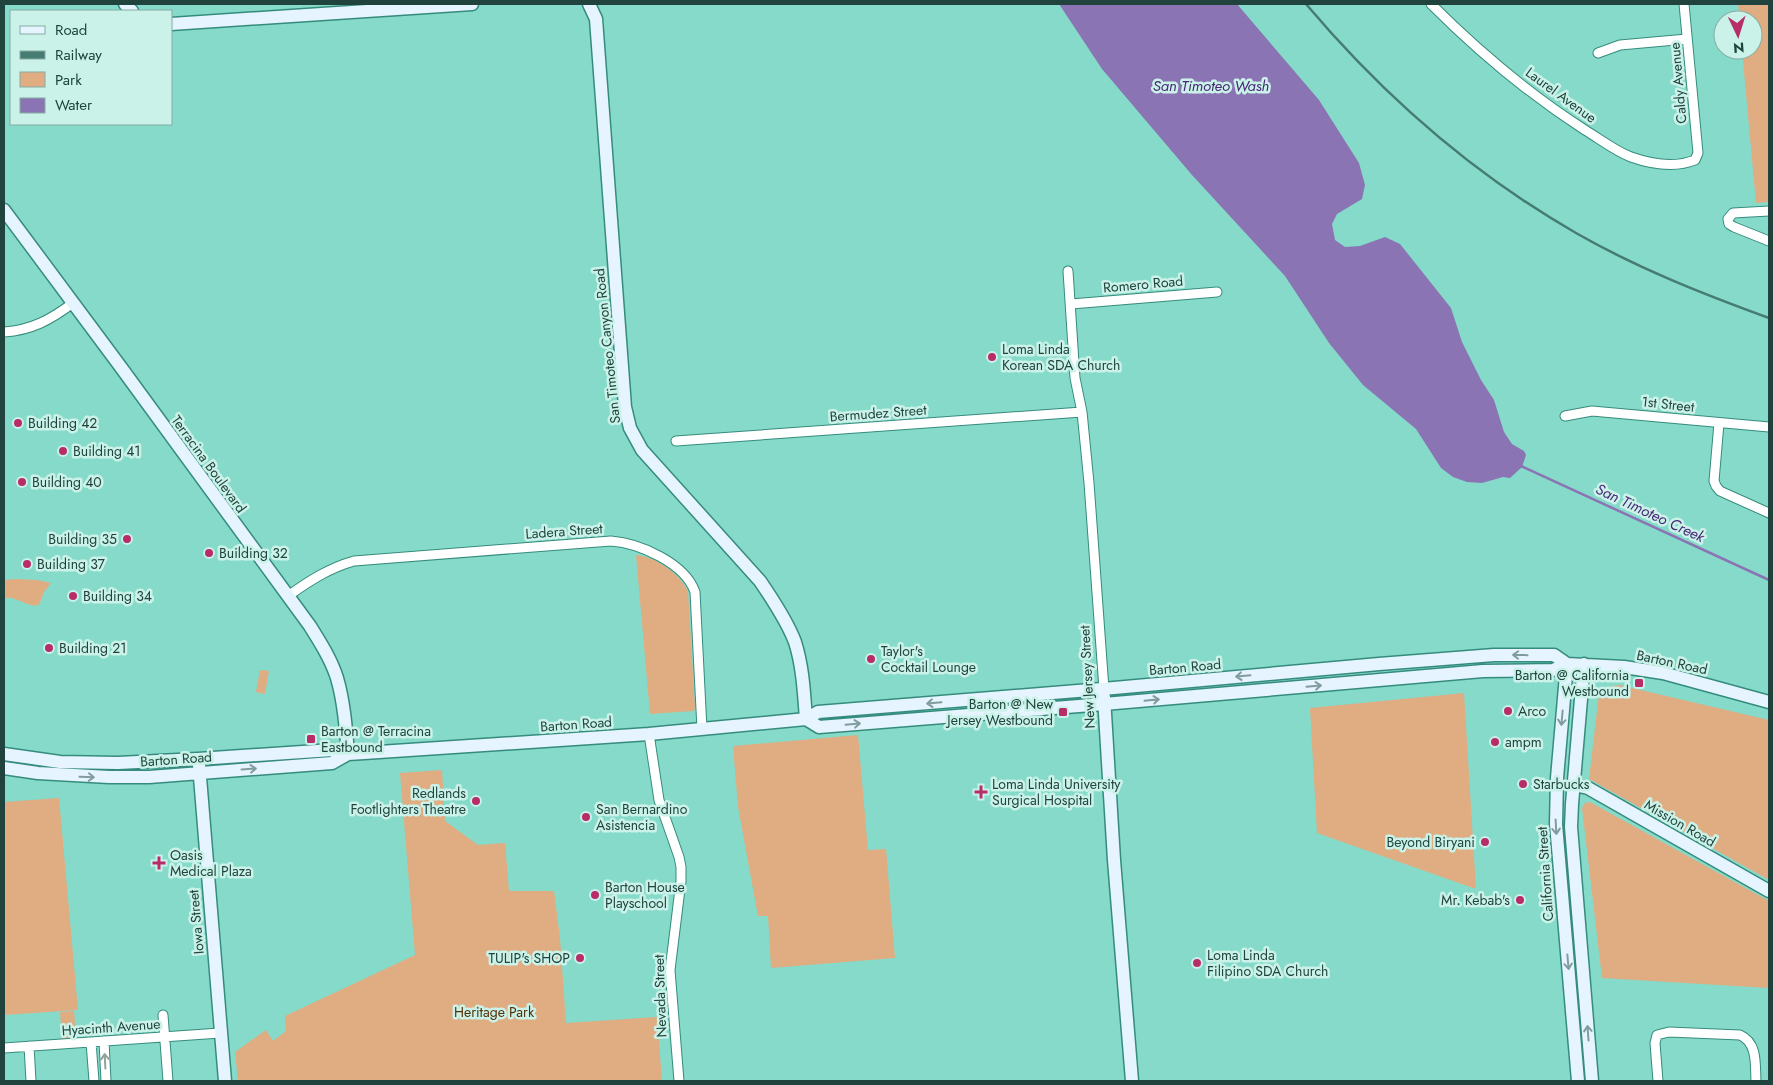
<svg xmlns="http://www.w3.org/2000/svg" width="1773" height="1085" font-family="Jost,sans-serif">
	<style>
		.green { fill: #e0ac82 }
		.water { fill: #8b74b4 }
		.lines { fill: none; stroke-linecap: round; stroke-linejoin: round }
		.stream { stroke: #8b74b4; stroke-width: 2.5 }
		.street-casing { stroke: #358c7d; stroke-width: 11 }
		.secondary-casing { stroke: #358c7d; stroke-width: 15 }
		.street { stroke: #fff; stroke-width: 9 }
		.secondary { stroke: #e5f4ff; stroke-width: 12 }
		.rail { stroke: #467c71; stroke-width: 2.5 }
		.oneway { stroke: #829c9e }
		.oneway2 { stroke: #90a29e }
		.poi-dot { fill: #b82d68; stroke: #caf2e9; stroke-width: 2 }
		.labels { text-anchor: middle; stroke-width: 5; stroke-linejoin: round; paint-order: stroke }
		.street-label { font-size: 14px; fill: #20443d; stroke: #caf2e9 }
		.poi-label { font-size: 14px; fill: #20443d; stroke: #caf2e9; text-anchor: start }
		.park-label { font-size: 14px; fill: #552e04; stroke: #caf2e9 }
		.water-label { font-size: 15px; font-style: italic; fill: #4a2876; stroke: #caf2e9 }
	</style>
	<rect width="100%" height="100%" fill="#86dac9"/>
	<!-- green -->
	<path class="green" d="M1738 4H1769V202L1756 203 1742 50H1753V20H1740Z
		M636 555C656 557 679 573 688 591L695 708 694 711 650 714Z
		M16 579 37 580 51 583 44 592 39 605C27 608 18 596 4 598V580Z
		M260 670 269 671 265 694 256 692Z
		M1619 685 1769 720V880L1589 779 1599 694 1603 688Z
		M1464 693 1476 889 1317 833 1310 708Z
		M858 735 868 850 886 849 895 958 771 968 768 916H758L738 807 733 746Z
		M442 770 445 821 478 845 505 843 509 891H554L560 938 566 1023 657 1017 662 1081H238L235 1052 266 1030 273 1041 286 1031 285 1016 415 955 400 773Z
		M59 798 78 1010 4 1015V802Z
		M1590 802 1769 901V988L1602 978 1582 808 1585 803Z
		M74 1011 76 1038 62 1039 60 1012Z"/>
	<!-- water -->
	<path class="water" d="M1059 4H1237L1319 100 1359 163 1365 185 1362 199 1337 214 1332 224 1335 240 1345 247 1360 246 1385 237 1400 244 1451 308 1462 342 1481 380 1494 400 1504 432 1512 444 1524 451 1526 455 1522 467 1510 478 1503 477 1482 483 1467 482 1453 477 1441 468 1416 429 1363 385 1329 343 1285 276 1192 175 1102 69Z"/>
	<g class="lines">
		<!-- stream -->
		<path class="stream" d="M1521 466 1769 580"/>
		<defs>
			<path id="street" d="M1431 4C1478 51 1529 94 1585 130 1600 139 1615 151 1631 157 1651 164 1675 168 1695 160L1698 153 1684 4
				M1598 53 1620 45 1687 39
				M1769 211 1733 213 1728 219 1729 224 1734 227 1769 241
				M1068 271 1075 378 1082 412 1089 483 1104 689
				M1071 304 1217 292
				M4 332C32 330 50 320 73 303
				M1565 416 1592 411 1769 427
				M1719 423 1714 481 1716 486 1720 491 1769 513
				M676 441 1082 412
				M288 596C309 581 329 568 354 561L611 541C639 543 685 563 695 592L702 729
				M649 734 659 800 679 857 681 867V881L670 970 679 1081
				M163 1015 168 1081
				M104 1041 106 1081
				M91 1042 94 1081
				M29 1046 31 1081
				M4 1048 220 1033
				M1658 1081 1655 1043 1657 1035 1669 1032 1740 1035C1758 1043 1755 1065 1756 1081"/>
			<path id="secondary" d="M125 4 132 11
				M589 4 596 19 625 407 630 428 642 450 760 581C773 600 787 621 795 642 803 667 804 694 806 719
				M171 24 472 4
				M4 210 120 366 310 626C320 642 331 659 337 678 344 702 346 729 348 754
				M1567 664 1557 778 1556 824 1578 1081
				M1584 664 1572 804 1571 827 1592 1081
				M1104 697 1114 860 1132 1081
				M806 719 819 727 1104 704 1483 671 1553 670 1567 664 1624 667 1663 673 1769 702
				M4 754 60 762 118 763 198 759 332 750 348 754 364 753 649 734 806 719 818 712 1114 688 1379 664 1494 655H1554L1567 664
				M199 765 225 1081
				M4 768 38 773 109 777H149L332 763 348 754
				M1574 785 1588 788 1769 891"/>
		</defs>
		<!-- street casing -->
		<use href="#street" class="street-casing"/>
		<!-- secondary casing -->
		<use href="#secondary" class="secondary-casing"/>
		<!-- street -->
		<use href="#street" class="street"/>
		<!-- secondary -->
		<use href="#secondary" class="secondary"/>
		<!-- rail -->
		<path class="rail" d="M1306 4C1382 94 1473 174 1576 233 1637 268 1703 294 1769 318"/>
	</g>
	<!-- one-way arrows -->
	<defs><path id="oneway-shaft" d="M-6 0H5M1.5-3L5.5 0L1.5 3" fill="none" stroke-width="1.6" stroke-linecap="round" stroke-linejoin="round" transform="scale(1.25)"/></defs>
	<g class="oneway">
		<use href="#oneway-shaft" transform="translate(1520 655) rotate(-179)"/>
		<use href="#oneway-shaft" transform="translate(1243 676) rotate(175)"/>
		<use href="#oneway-shaft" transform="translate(1314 686) rotate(-5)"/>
		<use href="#oneway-shaft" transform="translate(1152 700) rotate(-6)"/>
		<use href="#oneway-shaft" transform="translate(934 703) rotate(175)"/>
		<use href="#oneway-shaft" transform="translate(1562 718) rotate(95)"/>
		<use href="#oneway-shaft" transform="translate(853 724) rotate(-5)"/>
		<use href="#oneway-shaft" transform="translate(249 769) rotate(-4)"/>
		<use href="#oneway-shaft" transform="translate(87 777) rotate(2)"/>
		<use href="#oneway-shaft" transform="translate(1556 827) rotate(87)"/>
		<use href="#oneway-shaft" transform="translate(1568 962) rotate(85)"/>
		<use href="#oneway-shaft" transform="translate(1588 1033) rotate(-94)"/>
	</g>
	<use class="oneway2" href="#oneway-shaft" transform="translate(105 1061) rotate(-93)"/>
	<!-- markers -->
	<g class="poi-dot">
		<circle cx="992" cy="357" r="5"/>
		<circle cx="18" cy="423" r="5"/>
		<circle cx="63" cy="451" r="5"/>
		<circle cx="22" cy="482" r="5"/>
		<circle cx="127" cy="539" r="5"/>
		<circle cx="209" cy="553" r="5"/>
		<circle cx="27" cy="564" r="5"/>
		<circle cx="73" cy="596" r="5"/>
		<circle cx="49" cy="648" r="5"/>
		<circle cx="871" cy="659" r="5"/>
		<rect x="1634" y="678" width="10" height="10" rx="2.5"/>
		<circle cx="1508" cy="711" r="5"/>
		<rect x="1058" y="707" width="10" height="10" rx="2.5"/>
		<rect x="306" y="734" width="10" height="10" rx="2.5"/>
		<circle cx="1495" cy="742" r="5"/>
		<circle cx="1523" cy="784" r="5"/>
		<path d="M978.5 784.5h5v5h5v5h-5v5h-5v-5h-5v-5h5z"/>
		<circle cx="476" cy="801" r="5"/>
		<circle cx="586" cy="817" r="5"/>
		<circle cx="1485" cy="842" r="5"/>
		<path d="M156.5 855.5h5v5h5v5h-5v5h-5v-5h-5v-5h5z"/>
		<circle cx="595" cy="895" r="5"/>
		<circle cx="1520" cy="900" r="5"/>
		<circle cx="580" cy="958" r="5"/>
		<circle cx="1197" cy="963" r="5"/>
	</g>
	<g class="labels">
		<!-- street labels -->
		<g class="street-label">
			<text transform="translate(1678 83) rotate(-95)" y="5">Caldy Avenue</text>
			<text transform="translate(1561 95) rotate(36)" y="5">Laurel Avenue</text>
			<text transform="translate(1143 284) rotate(-5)" y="5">Romero Road</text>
			<text transform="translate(607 346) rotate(-96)" y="5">San Timoteo Canyon Road</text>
			<text transform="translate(1668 404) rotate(6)" y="5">1st Street</text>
			<text transform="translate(878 413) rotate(-4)" y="5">Bermudez Street</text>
			<text transform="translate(209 464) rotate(54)" y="5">Terracina Boulevard</text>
			<text transform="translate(564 531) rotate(-4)" y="5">Ladera Street</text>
			<text transform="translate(1672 662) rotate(12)" y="5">Barton Road</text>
			<text transform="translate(1185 667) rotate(-5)" y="5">Barton Road</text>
			<text transform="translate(1087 677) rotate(-93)" y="5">New Jersey Street</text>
			<text transform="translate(576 724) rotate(-4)" y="5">Barton Road</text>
			<text transform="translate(176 759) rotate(-4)" y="5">Barton Road</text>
			<text transform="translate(1680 823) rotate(30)" y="5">Mission Road</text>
			<text transform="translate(1545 874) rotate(-94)" y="5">California Street</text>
			<text transform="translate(196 922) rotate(-95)" y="5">Iowa Street</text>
			<text transform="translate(660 996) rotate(-92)" y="5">Nevada Street</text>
			<text transform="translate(111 1027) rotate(-4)" y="5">Hyacinth Avenue</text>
		</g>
		<!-- poi labels -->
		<g class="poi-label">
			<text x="1002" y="354">Loma Linda<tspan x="1002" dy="16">Korean SDA Church</tspan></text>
			<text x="28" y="428">Building 42</text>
			<text x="73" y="456">Building 41</text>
			<text x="32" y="487">Building 40</text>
			<text x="117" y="544" text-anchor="end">Building 35</text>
			<text x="219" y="558">Building 32</text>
			<text x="37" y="569">Building 37</text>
			<text x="83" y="601">Building 34</text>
			<text x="59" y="653">Building 21</text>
			<text x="881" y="656">Taylor's<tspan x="881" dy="16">Cocktail Lounge</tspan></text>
			<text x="1629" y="680" text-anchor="end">Barton @ California<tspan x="1629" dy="16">Westbound</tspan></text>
			<text x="1053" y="709" text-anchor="end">Barton @ New<tspan x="1053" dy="16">Jersey Westbound</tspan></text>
			<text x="1518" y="716">Arco</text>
			<text x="321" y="736">Barton @ Terracina<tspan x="321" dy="16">Eastbound</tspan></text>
			<text x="1505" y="747">ampm</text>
			<text x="992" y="789">Loma Linda University<tspan x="992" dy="16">Surgical Hospital</tspan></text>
			<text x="1533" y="789">Starbucks</text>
			<text x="466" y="798" text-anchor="end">Redlands<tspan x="466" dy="16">Footlighters Theatre</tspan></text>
			<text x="596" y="814">San Bernardino<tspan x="596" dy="16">Asistencia</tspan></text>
			<text x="1475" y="847" text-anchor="end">Beyond Biryani</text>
			<text x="170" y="860">Oasis<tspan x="170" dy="16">Medical Plaza</tspan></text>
			<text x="605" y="892">Barton House<tspan x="605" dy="16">Playschool</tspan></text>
			<text x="1510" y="905" text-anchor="end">Mr. Kebab's</text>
			<text x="1207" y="960">Loma Linda<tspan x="1207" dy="16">Filipino SDA Church</tspan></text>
			<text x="570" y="963" text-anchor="end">TULIP's SHOP</text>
		</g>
		<!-- park labels -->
		<g class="park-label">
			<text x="494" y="1017">Heritage Park</text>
		</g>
		<!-- water labels -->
		<g class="water-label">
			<text x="1211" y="91">San Timoteo Wash</text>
			<text transform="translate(1650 513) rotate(25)" y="5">San Timoteo Creek</text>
		</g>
	</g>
	<!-- border -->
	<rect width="1773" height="1085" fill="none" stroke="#20443d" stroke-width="10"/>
	<!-- legend -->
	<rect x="10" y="10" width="162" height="115" fill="#caf2e9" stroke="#86aca4"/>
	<rect x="20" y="26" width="25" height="8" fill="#e5f4ff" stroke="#86aca4"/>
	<text x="55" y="35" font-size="15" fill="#20443d">Road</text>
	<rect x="20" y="51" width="25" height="8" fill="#467c71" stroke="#86aca4"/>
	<text x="55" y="60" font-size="15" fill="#20443d">Railway</text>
	<rect x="20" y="72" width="25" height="15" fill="#e0ac82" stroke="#86aca4"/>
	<text x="55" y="85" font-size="15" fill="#20443d">Park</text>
	<rect x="20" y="98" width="25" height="15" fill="#8b74b4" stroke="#86aca4"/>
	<text x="55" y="110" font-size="15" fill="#20443d">Water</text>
	<!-- north arrow -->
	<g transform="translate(1738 35) rotate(176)"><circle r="24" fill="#caf2e9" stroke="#86aca4"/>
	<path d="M0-4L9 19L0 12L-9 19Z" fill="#b82d68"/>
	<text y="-8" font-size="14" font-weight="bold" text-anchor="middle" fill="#20443d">N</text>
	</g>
</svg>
